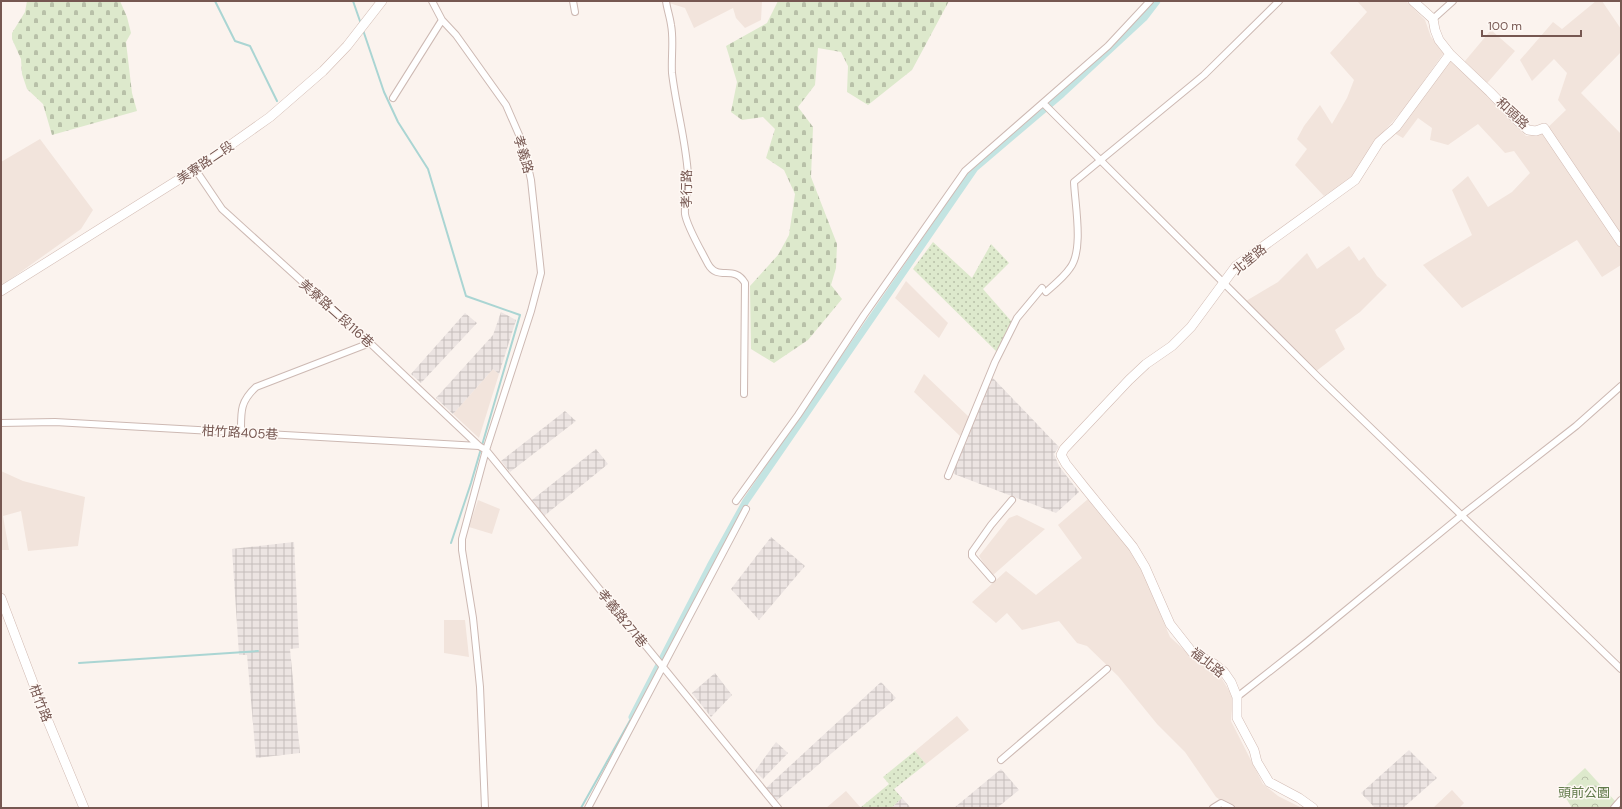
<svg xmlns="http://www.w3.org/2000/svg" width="1622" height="809" font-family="'DM Sans','Noto Sans TC',sans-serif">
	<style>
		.residential { fill: #f2e4dc }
		.industrial { fill: url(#industrial-grid) }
		.grass { fill: url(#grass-dots) }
		.forest { fill: url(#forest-crowns) }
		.cemetery { fill: url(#cemetery-stones) }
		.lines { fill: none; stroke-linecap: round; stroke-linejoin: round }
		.stream { stroke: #aad5d3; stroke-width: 2 }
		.canal { stroke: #c3e4e2; stroke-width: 7 }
		.street-casing { stroke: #cdb9b3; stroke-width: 8 }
		.secondary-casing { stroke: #d2bbb3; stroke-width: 10 }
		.street { stroke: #fff; stroke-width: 6 }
		.secondary { stroke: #fff; stroke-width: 9 }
		.labels { text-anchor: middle; stroke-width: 3; stroke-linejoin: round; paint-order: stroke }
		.street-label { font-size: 13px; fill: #765751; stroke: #fef8f4 }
		.park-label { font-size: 13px; fill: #617a4a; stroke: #fef8f4 }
	</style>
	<defs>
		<pattern id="industrial-grid" width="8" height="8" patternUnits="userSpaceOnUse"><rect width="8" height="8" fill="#ece4e2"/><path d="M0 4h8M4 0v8" fill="none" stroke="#c4bcba"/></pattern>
		<pattern id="grass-dots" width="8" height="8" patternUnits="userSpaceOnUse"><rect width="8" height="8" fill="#dde9cc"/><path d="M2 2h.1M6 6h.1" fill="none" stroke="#b8c0a8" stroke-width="1.8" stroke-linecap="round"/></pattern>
		<pattern id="forest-crowns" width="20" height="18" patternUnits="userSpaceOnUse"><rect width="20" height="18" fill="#dde9cc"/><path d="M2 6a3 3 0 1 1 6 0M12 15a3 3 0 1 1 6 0" fill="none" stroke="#b8c0a8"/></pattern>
		<pattern id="cemetery-stones" width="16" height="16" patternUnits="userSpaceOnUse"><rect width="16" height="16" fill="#dde9cc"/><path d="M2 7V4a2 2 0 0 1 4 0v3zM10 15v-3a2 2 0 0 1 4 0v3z" fill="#b8c0a8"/></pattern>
	</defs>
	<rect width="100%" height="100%" fill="#fbf3ee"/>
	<!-- residential -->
	<path class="residential" d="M669 1H762L761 20 745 28 736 18 733 8 694 28 685 8 669 3Z
		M1357 1H1406L1425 20 1431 37 1444 49 1443 54 1404 109 1376 140 1350 179 1324 196 1295 165 1307 149 1297 139 1304 126 1320 105 1332 124 1347 98 1354 80 1330 53 1367 12Z
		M1596 1H1602L1621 29V52L1581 93 1621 134V265L1602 277 1577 240 1462 308 1423 265 1472 235 1452 190 1468 176 1488 207 1512 192 1530 173 1514 151 1505 153 1478 124 1448 145 1430 140 1432 128 1418 118 1403 138 1394 133 1451 58 1460 67 1491 30 1515 51 1482 89 1526 136 1541 134 1566 110 1558 100 1567 73 1554 59 1532 81 1520 60 1553 22 1562 29Z
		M40 139 93 210 81 229 1 286V162Z
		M1349 246 1359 261 1364 257 1377 276 1387 285 1360 312 1335 330 1345 349 1315 372 1246 301 1278 282 1307 253 1317 269Z
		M906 281 948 323 939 338 895 298Z
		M493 369 499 374 479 438 453 414Z
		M924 374 969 417 960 436 914 392Z
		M1 471 23 481 85 497 78 546 28 551 21 511 3 516 9 550H1Z
		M1088 499 1137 559 1170 637 1192 657 1219 674 1233 697 1231 721 1263 784 1278 796 1302 808H1232L1216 797 1185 752 1157 724 1118 676 1087 646 1077 643 1059 621 1022 630 1007 613 996 623 972 602 1006 571 1036 595 1082 558 1058 525Z
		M478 500 500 509 492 534 469 527Z
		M1017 515 1045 529 992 576 979 556 1009 518Z
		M444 620H465L469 657 444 653Z
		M957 716 969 730 926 764 915 751Z
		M1452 790 1464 803 1459 808H1433Z
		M846 791 861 808H826Z"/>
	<!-- industrial -->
	<path class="industrial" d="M501 312 516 320 499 374 493 369 453 414 436 398 493 335Z
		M465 313 477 323 421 383 411 374Z
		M992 377 1059 447 1054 454 1059 466 1079 492 1056 513 954 474 953 471Z
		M565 411 576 421 510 472 501 461Z
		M596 449 608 464 544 516 532 500Z
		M771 537 805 566 759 620 731 589Z
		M294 542 299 648 290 649 300 753 256 758 247 655H239L232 549Z
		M715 673 732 695 711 717 692 693Z
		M881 682 896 698 775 802 766 788Z
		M776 742 788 753 763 779 755 771Z
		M1409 750 1437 778 1403 808H1375L1361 793Z
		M1001 769 1019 790 997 808H954Z
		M902 798 911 808H891Z"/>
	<!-- grass -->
	<path class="grass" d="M933 242 972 278 991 244 1009 263 983 289 1012 322 998 353 913 269Z
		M915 751 926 764 894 789 902 798 891 808H860L889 784 883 777Z"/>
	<!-- forest -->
	<path class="forest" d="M1585 768 1616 802 1611 808H1572L1561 790Z"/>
	<!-- cemetery -->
	<path class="cemetery" d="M27 1H120L127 17 131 33 126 42 132 93 137 111 52 135 43 104 27 89 22 74 21 59 12 39V33L25 12Z
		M778 1H949L912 70 868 105 847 92 848 66 841 52 818 48 815 85 798 107 813 127 811 177 837 244 836 268 831 285 842 299 808 340 774 363 751 349 750 286 778 255 789 235 795 194 784 170 766 158 775 129 763 117 742 120 731 112 737 82 726 46 767 23Z"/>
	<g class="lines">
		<!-- stream -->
		<path class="stream" d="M215 1 235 41 250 46 277 101
			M353 1 361 24
			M363 30 384 92 398 122 428 169 466 296 520 315 471 483 451 543
			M79 663 258 651
			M581 808 632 717"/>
		<!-- canal -->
		<path class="canal" d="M632 717 710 566 746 501 975 168 1062 94 1144 18 1157 1"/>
		<defs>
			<path id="street" d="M573 1 575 12
				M666 1C667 9 670 17 671 25 674 40 671 57 672 73 676 107 686 141 688 175 689 188 684 202 685 214 687 227 702 252 708 264 718 282 734 264 745 283L744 394
				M1433 19 1453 1
				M442 20 456 35 506 105 523 144 531 180 541 273 531 311 486 450 462 539V550L473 618 480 687 485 808
				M393 98 442 20 432 1
				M1043 103 1318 377 1621 669
				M195 169 222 209 370 343 479 446 486 450 778 808
				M1046 292C1054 285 1064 277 1070 268 1084 250 1075 205 1074 182L1204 75 1279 1
				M1 423 55 422 479 446
				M241 432C241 411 240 402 256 387L370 343
				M948 476 995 362 1017 318 1042 288
				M736 501 798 415 864 315 965 171 1108 46 1150 1
				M992 579 972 556V552L991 525 1012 500
				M1237 697 1307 642 1462 515 1576 426 1621 386
				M1001 760 1107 669
				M588 808 746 509
				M1213 808 1221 803 1231 808
				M1614 808 1621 800"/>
			<path id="secondary" d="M1413 1 1433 19 1435 30 1439 40 1450 54 1490 92 1519 122 1528 130 1536 131 1544 128 1621 242
				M1 291 205 163 270 117 323 71 347 46 382 1
				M1 598 43 709 84 808
				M1313 808 1299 798 1269 782 1257 762 1254 750 1237 718V697L1231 682 1224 672 1214 664 1192 652 1170 624 1145 567 1133 547 1085 488 1066 464 1061 455 1064 449 1129 380 1146 364 1172 346 1191 327 1236 266 1355 180 1379 142 1396 127 1450 54"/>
		</defs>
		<!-- street casing -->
		<use href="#street" class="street-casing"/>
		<!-- secondary casing -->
		<use href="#secondary" class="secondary-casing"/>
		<!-- street -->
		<use href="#street" class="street"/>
		<!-- secondary -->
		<use href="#secondary" class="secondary"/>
	</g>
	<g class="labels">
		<!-- street labels -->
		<g class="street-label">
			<text transform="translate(1513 113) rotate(43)" y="5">和頭路</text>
			<text transform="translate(524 154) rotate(74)" y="5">孝義路</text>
			<text transform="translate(205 162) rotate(-34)" y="5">美寮路二段</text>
			<text transform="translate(686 189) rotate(-89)" y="5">孝行路</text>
			<text transform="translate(1249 259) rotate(-39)" y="5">北堂路</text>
			<text transform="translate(337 313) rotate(42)" y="5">美寮路二段116巷</text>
			<text transform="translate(240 432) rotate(3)" y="5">柑竹路405巷</text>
			<text transform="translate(623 618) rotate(51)" y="5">孝義路271巷</text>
			<text transform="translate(1208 662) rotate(38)" y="5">福北路</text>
			<text transform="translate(41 703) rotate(69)" y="5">柑竹路</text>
		</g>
		<!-- park labels -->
		<g class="park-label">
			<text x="1584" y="797">頭前公園</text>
		</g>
	</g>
	<!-- border -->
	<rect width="1622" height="809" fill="none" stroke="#765751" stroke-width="4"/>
	<!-- scale -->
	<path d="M1482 30v6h99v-6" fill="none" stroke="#765751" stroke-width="2"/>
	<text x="1488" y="30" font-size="12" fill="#765751" stroke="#fef8f4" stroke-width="3" paint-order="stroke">100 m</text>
</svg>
